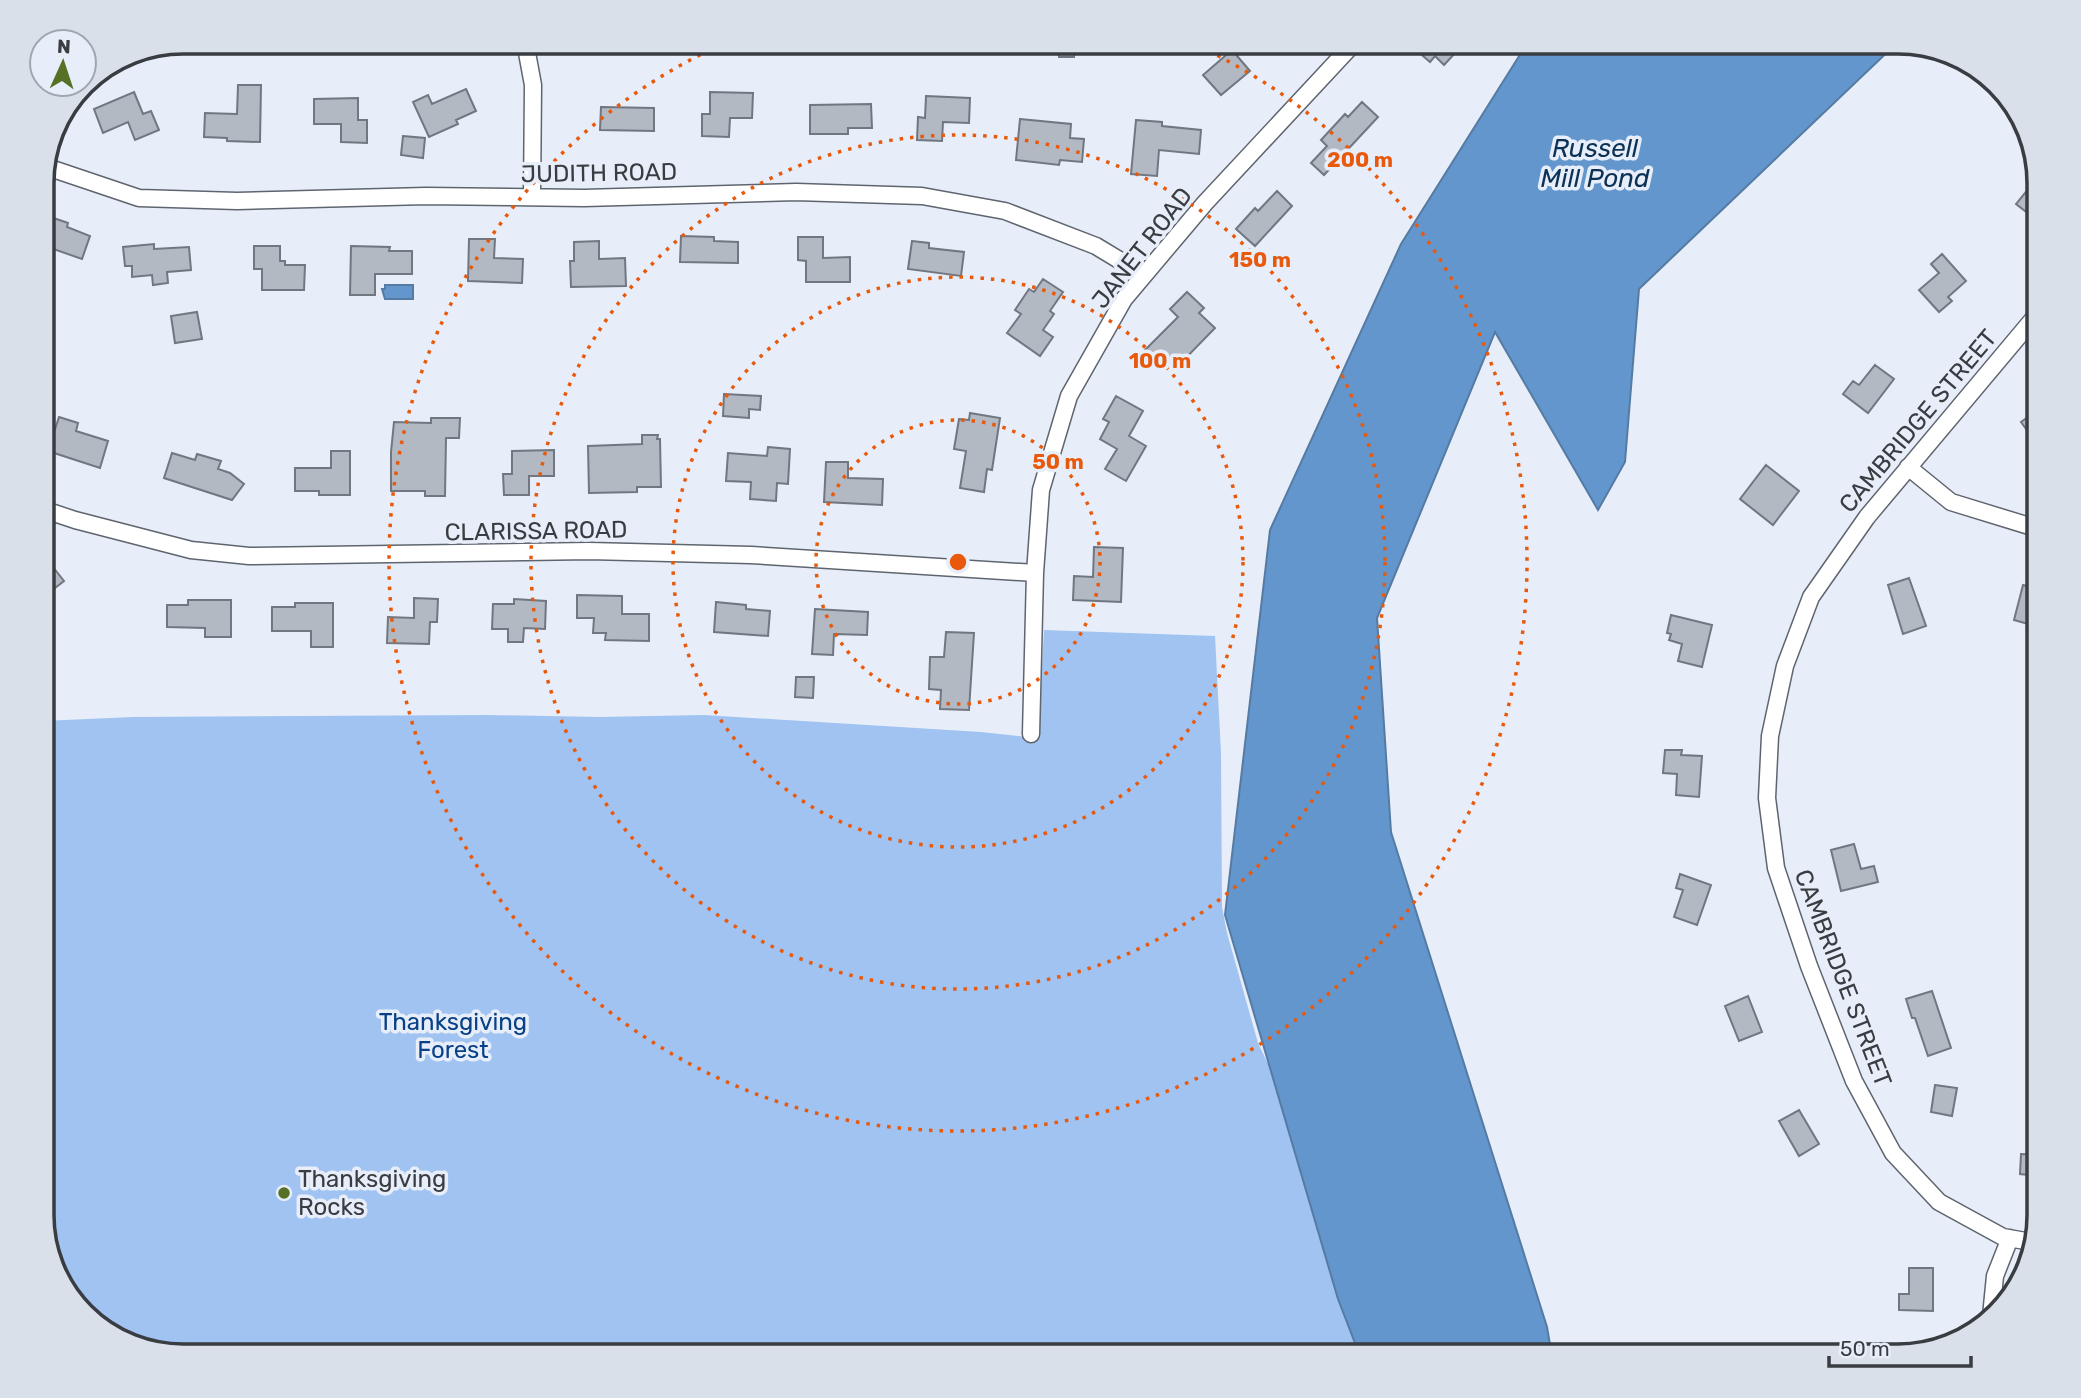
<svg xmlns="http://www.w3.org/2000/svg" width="2081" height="1398" font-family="Rubik,sans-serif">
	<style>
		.green { fill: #a1c3f1 }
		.water { fill: #6396cd; stroke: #567ba3; stroke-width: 2 }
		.building { fill: #b2b9c3; stroke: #707780; stroke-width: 2 }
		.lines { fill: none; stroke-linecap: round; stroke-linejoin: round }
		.street-casing { stroke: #5e656e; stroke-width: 19 }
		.street { stroke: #fff; stroke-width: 16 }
		.ring { fill: none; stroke: #e8590c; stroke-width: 3.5; stroke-dasharray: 3.5 7 }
		.poi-dot { fill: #567125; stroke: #e7eef9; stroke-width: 2.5 }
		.labels { text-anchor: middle; stroke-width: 7; stroke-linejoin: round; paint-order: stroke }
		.street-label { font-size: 24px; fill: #393c40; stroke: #e7eef9 }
		.park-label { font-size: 24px; fill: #084187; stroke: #e7eef9 }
		.poi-label { font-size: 24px; fill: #393c40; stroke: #e7eef9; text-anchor: start }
		.water-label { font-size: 26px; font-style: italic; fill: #0b3155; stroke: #e7eef9 }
		.rim { fill: none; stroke: #393c40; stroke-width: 3.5 }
		.centre { fill: #e8590c; stroke: #e7eef9; stroke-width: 3.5 }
		.ring-label { font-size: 21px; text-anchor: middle; font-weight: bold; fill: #e8590c; stroke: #e7eef9; stroke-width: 7; stroke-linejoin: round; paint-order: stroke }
	</style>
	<rect width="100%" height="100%" fill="#e7eef9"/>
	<!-- green -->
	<path class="green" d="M1044 630 1215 636 1221 753 1222 907 1227 933 1258 1043 1280 1089 1370 1356H183L104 1332 61 1285 42 1224V721L133 717 487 715 600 717 704 715 981 732 1038 738Z"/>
	<!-- water -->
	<path class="water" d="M1528 42H1898L1639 289 1625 462 1598 510 1495 332 1377 618 1391 832 1547 1327 1552 1356H1360L1338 1299 1225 915 1270 530 1401 244Z
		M385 285H413V299H385L382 289H385Z"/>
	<!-- building -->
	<path class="building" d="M1059 42H1074V57H1059Z
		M1407 42H1448L1457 51 1444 65 1435 56 1430 62Z
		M1232 50 1250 71 1221 95 1203 75Z
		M238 85H261L260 142 227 141V138L204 137 205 113 237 114Z
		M466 89 476 111 456 120 458 124 429 137 413 102 428 95 432 104Z
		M134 92 143 114 151 111 159 130 135 140 128 122 103 133 94 109Z
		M710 92 753 93 752 118H730L729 137 702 136V114H710Z
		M926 96 970 98 969 123 943 122 942 141 917 140 918 117 925 118Z
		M358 98V120H367V143L341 142V124H314V99Z
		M1362 102 1378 117 1324 175 1311 163 1327 146 1321 140 1345 114 1348 117Z
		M871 104 872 128H848V134H810V105Z
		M601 107 654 108V131L600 130Z
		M1020 119 1071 124 1070 138 1084 139 1082 162 1060 160 1059 165 1016 160Z
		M1136 120 1162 122V126L1201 130 1199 154 1159 150 1157 176 1131 174Z
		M403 136 425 138 423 158 401 155Z
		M2038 177 2039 183V222L2016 204Z
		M1277 191 1292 206 1255 246 1236 229 1255 208 1258 211Z
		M42 214 68 223 67 227 90 236 82 259 42 245Z
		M681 236 714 237V241L738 242V263L680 262Z
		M798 237H823V258L850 257V282H806V261L798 260Z
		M469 239H495L494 258 523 259 522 283 468 281Z
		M599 241V259L625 258 626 286 571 287 570 261H574V242Z
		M912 241 929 243V248L964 252 961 276 908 269Z
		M154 244V249L189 247 191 270 167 272 168 283 153 285 152 275 132 277V266H125L123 247Z
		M254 246H280V261H285V265H305L304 290H262V269H254Z
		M351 246 390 247 389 251H412V274H375V295H350Z
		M1942 254 1966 281 1948 297 1952 301 1939 312 1919 290 1939 273 1931 264Z
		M1043 279 1063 292 1050 311 1054 314 1043 330 1053 337 1040 356 1007 333 1021 314 1015 310 1029 289 1034 292Z
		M1187 292 1204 308 1199 313 1215 328 1180 364 1173 358 1162 369 1144 351 1178 317 1170 309Z
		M197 312 202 339 175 343 171 316Z
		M1875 365 1894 379 1868 413 1843 394 1853 381 1859 385Z
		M724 394 761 396 760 410 749 409V418L723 416Z
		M1116 396 1143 411 1129 436 1146 446 1126 481 1105 469 1117 449 1100 439 1109 422 1103 419Z
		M2039 409V447L2021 422Z
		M970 413 1000 418 992 470 987 469 984 492 960 488 966 451 954 449 959 419 969 420Z
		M59 417 78 423 76 431 108 441 100 468 48 451Z
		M431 418H460L459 438H446L445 496H425V491H391V452L394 422 431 423Z
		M642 435H658L657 439H660L661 487H637V492L589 493 588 446 642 444Z
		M768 447 790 449 788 484 777 483 776 501 750 499 751 482 726 481 728 453 767 456Z
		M554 450V476H529V495H504L503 474H512V451Z
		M331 451H350V495H319V491H295V468H331Z
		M172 453 195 460 197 454 221 461 218 469 230 473 244 484 232 500 164 478Z
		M826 462H848V478L883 479 882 505 824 502Z
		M1766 465 1799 491 1773 525 1740 499Z
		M1094 547 1123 548 1121 602 1073 600 1074 576 1093 577Z
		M42 553 64 581 42 598Z
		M1909 578 1926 626 1903 634 1888 585Z
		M2023 585 2039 589V621L2034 620 2032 625 2014 620Z
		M577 595 622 596V614H649V641L605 640 606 633H593L594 618H577Z
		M414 598 438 599 437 622H430L429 644 387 643 388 617 414 618Z
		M514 599 546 601 545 629 524 628 523 642H508V629H492L493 604H514Z
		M188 600H231V637H205V628L167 627V605H188Z
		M716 602 746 605V609L770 611 768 636 714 632Z
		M295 603H333V647H311V631H272V607H295Z
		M815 609 868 612 867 635 834 634 833 655 812 654Z
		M1671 615 1712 625 1702 667 1678 661 1682 644 1669 640 1671 634 1667 633Z
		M946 632 974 633 969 710 940 709 941 690 929 689 930 657H944Z
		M796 677H814L813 698 795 697Z
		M1665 750H1682L1681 755 1702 756 1699 797 1676 795 1677 774 1663 773Z
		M1854 844 1861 869 1874 866 1878 882 1841 891 1831 850Z
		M1680 874 1711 885 1697 925 1674 917 1683 890 1676 888Z
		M1932 991 1951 1048 1928 1056 1915 1018H1912L1906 999Z
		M1748 996 1762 1032 1739 1041 1725 1006Z
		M1935 1085 1957 1088 1952 1116 1931 1112Z
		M1799 1110 1819 1144 1799 1156 1779 1121Z
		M2021 1154 2039 1155V1176L2020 1174Z
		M1909 1268H1933V1311L1899 1310V1294H1909Z"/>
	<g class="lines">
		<defs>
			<path id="street" d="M525 42 533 85 532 197
				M44 166 139 198 237 201 426 196 584 198 796 192 922 196 1005 211 1096 246 1144 275
				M1908 467 1951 502 2039 529
				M42 509 75 520 191 550 249 556 589 551 751 555 1035 573
				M1031 734 1035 573 1041 490 1069 396 1124 299 1205 203 1355 42
				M2031 1242 2003 1237 1939 1202 1893 1153 1854 1081 1809 966 1776 868 1767 798 1770 736 1785 666 1811 597 1867 517 2039 312
				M1991 1316 1995 1276 2010 1238"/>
		</defs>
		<!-- street casing -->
		<use href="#street" class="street-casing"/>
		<!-- street -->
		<use href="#street" class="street"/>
	</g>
	<!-- distance rings -->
	<g class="ring">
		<circle cx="958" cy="562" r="142"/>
		<circle cx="958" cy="562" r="285"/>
		<circle cx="958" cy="562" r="427"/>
		<path d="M1189 42A569 569 0 1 1 727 42"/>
	</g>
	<!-- markers -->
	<circle class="poi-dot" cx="284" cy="1193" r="7"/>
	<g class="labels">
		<!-- street labels -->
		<g class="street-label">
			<text transform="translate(599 173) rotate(-1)" y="8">JUDITH ROAD</text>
			<text transform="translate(1142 248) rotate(-52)" y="8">JANET ROAD</text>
			<text transform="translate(1918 421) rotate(-50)" y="8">CAMBRIDGE STREET</text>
			<text transform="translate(536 531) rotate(-1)" y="8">CLARISSA ROAD</text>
			<text transform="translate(1843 978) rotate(69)" y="8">CAMBRIDGE STREET</text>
		</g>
		<!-- park labels -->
		<g class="park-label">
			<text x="453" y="1030">Thanksgiving<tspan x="453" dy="28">Forest</tspan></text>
		</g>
		<!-- poi labels -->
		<g class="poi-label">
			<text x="298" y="1187">Thanksgiving<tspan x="298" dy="28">Rocks</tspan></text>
		</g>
		<!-- water labels -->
		<g class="water-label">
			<text x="1595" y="157">Russell<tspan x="1595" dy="30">Mill Pond</tspan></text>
		</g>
	</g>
	<!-- crop -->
	<path d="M0 0H2081V1398H0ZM183 54H1898A129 129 0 0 1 2027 183V1215A129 129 0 0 1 1898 1344H183A129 129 0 0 1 54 1215V183A129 129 0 0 1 183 54Z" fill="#d9e0ea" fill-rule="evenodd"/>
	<path class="rim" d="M183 54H1898A129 129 0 0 1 2027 183V1215A129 129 0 0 1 1898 1344H183A129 129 0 0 1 54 1215V183A129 129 0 0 1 183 54Z"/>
	<circle cx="958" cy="562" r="10" class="centre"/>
	<g class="ring-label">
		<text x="1360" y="167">200 m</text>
		<text x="1260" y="267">150 m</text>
		<text x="1160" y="368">100 m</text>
		<text x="1058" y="469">50 m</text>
	</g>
	<!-- north arrow -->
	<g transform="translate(63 63) rotate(3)"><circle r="33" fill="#e7eef9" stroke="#a1a7af" stroke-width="2"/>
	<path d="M0-5L12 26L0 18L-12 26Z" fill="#567125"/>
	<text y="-10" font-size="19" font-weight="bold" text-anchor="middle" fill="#393c40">N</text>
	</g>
	<!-- scale -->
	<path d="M1829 1356v10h142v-10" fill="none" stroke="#393c40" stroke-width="3.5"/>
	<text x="1840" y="1356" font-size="21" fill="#393c40" stroke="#e7eef9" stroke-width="5" paint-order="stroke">50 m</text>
</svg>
